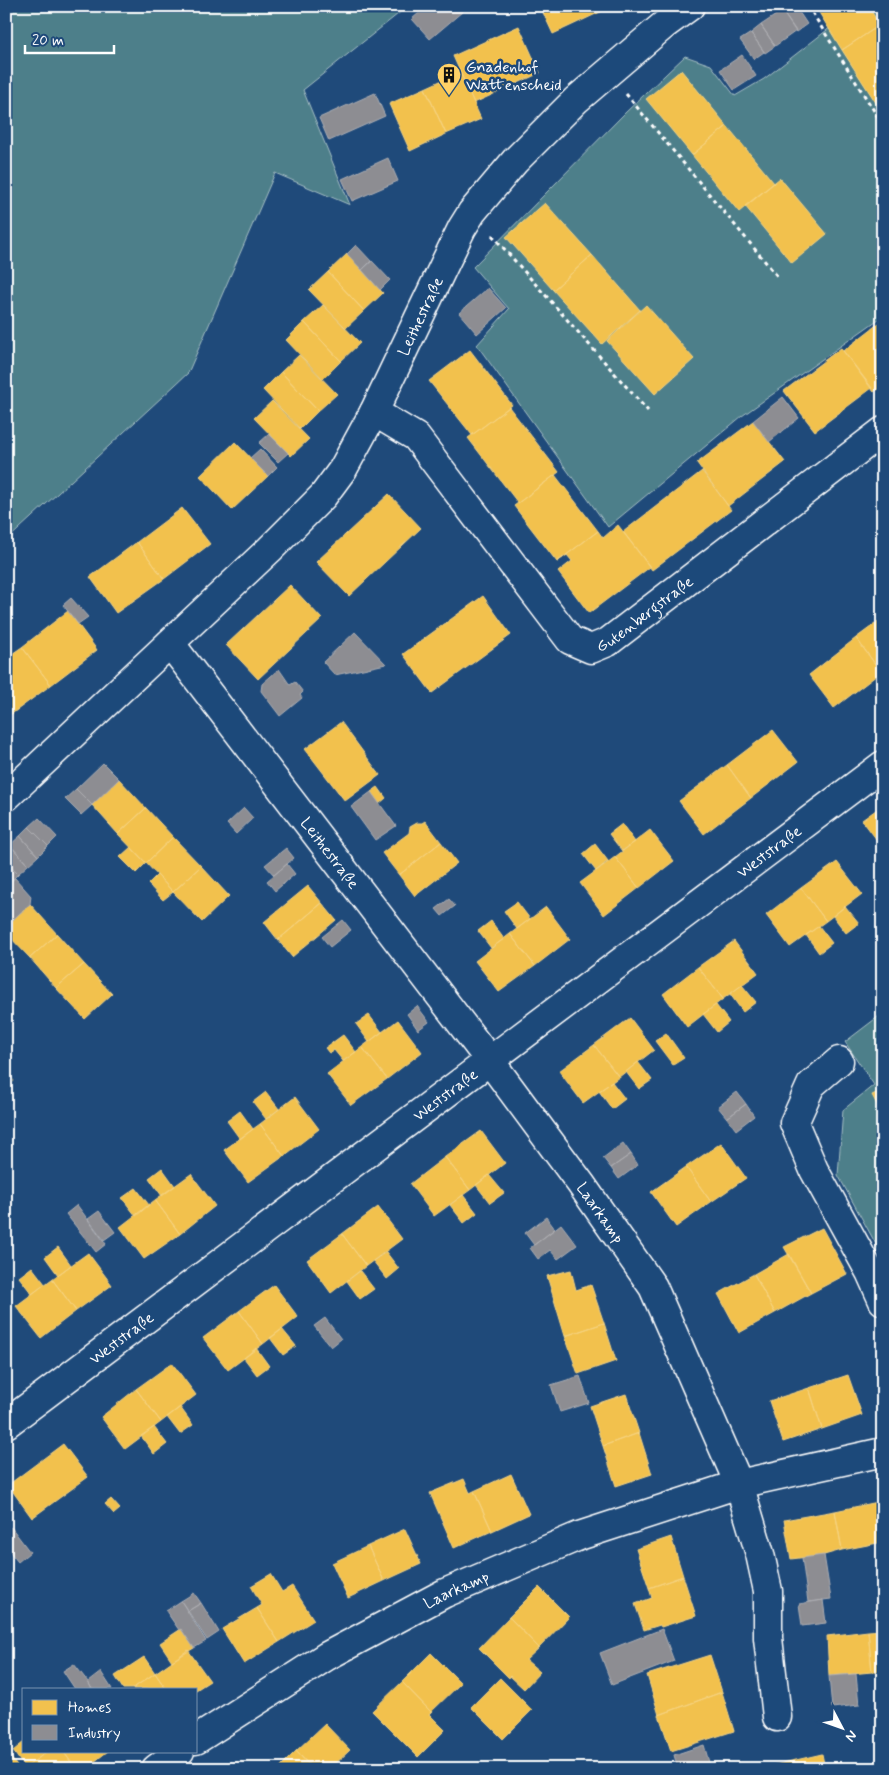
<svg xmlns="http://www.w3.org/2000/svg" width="889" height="1775" font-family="Mynerve,sans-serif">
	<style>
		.green { fill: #4e7f8a; stroke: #a6bfc4 }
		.homes { fill: #f2c14e; stroke: #f6d483 }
		.industry { fill: #8d8d92; stroke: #afafb3 }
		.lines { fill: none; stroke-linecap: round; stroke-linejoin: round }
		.minor-casing { stroke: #fff; stroke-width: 31 }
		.path { stroke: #fff; stroke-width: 3; stroke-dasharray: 4 4; stroke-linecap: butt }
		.minor { stroke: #1f4a7a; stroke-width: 28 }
		.labels { text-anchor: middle; stroke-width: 5; stroke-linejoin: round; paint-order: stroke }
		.poi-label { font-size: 16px; fill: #fff; stroke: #1f4a7a; text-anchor: start }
		.street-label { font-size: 16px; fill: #fff; stroke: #1f4a7a }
	</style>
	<rect width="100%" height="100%" fill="#1f4a7a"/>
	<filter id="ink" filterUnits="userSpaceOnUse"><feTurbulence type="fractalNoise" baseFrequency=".02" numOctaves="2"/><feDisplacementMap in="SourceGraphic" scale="10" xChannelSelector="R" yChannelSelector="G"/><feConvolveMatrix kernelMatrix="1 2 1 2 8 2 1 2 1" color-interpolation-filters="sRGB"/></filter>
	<g filter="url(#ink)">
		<!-- green -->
		<path class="green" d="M6 6H408L303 90 350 205 275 173 188 373 6 541Z
			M858 6H883V316L742 416 608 527 477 345 509 309 473 267 625 113 685 56 711 65 735 96 764 79Z
			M883 1013V1257L838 1175 843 1110 874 1085 845 1042Z"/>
		<!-- homes -->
		<path class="homes" d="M540 6H613L553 34Z
			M815 6H868L880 25 842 50Z
			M880 25 883 30 882 112 842 50Z
			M519 26 540 73 474 103 453 56Z
			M681 70 727 126 692 155 646 99Z
			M460 72 481 119 446 134 425 88Z
			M425 88 446 134 410 151 389 104Z
			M727 126 774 183 739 212 692 155Z
			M780 178 827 234 792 263 745 206Z
			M545 203 592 255 553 290 506 237Z
			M347 254 383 293 364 311 328 272Z
			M592 255 640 310 602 344 553 290Z
			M328 272 364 311 346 328 309 290Z
			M323 305 360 343 341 361 304 322Z
			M646 305 694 359 655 394 607 341Z
			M883 320V385L874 392 843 351Z
			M304 322 341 361 323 379 286 340Z
			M841 348 872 388 815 431 784 391Z
			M470 350 512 405 472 435 429 381Z
			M299 355 337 394 318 411 281 372Z
			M281 372 318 411 300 429 263 390Z
			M272 401 309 439 291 456 254 418Z
			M509 407 559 472 518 503 468 438Z
			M753 421 785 462 728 506 697 463Z
			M235 442 268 476 232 510 200 476Z
			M702 471 731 510 652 570 623 532Z
			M555 475 598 531 557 562 514 506Z
			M389 494 421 528 349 596 316 562Z
			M182 508 210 544 164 579 137 542Z
			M618 525 650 567 589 613 558 572 572 561 567 555 557 562 598 531 603 538Z
			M137 542 164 579 116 613 90 577Z
			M290 585 322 619 258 679 226 645Z
			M483 596 511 635 432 693 403 654Z
			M68 611 97 650 51 685 22 647Z
			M883 618V670L881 672 856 638Z
			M856 638 881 672 834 708 809 675Z
			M22 647 51 685 6 718V658Z
			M341 722 380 775 345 801 305 749Z
			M773 730 798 762 751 798 727 765Z
			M727 765 751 798 704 834 679 801Z
			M119 779 146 808 118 834 92 805Z
			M378 787 386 798 379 804 371 792Z
			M883 805V848L862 820Z
			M146 808 173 837 146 863 118 834Z
			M425 821 441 842 399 875 382 853 409 833 410 827 417 823H422Z
			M622 824 635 842 622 851 609 834Z
			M650 830 674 861 639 888 615 857Z
			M173 837 201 866 173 892 146 863Z
			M441 842 457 863 415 896 399 875Z
			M595 844 608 861 596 871 583 854Z
			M131 847 146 863 136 873 120 857Z
			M615 857 639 888 604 915 580 883Z
			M837 862 862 894 826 921 801 888Z
			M201 866 229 896 202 922 173 892Z
			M157 875 173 892 163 900 148 884Z
			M308 886 322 903 278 940 264 922Z
			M801 888 826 921 790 947 766 915Z
			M517 902 530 919 517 929 504 911Z
			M322 903 336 920 292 957 278 940Z
			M30 904 57 934 30 958 6 933V926Z
			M845 906 859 923 846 933 833 916Z
			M546 907 570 939 535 966 510 934Z
			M491 921 504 939 491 948 478 931Z
			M819 926 832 943 819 953 806 935Z
			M57 934 84 964 56 988 30 958Z
			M510 934 535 966 499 992 475 961Z
			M734 941 758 973 723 999 698 967Z
			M84 964 112 994 85 1019 56 988Z
			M698 967 723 999 687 1027 663 994Z
			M742 985 756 1002 743 1012 730 994Z
			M716 1005 729 1022 717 1032 703 1014Z
			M369 1015 382 1032 369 1042 356 1024Z
			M630 1018 654 1050 619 1077 594 1045Z
			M398 1020 422 1052 387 1079 362 1047Z
			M666 1033 684 1058 673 1065 655 1041Z
			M343 1035 356 1052 343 1061 334 1050 329 1053 325 1048Z
			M594 1045 619 1077 583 1103 559 1071Z
			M362 1047 387 1079 351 1105 327 1074Z
			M638 1062 652 1080 639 1089 626 1072Z
			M6 1072 14 1081 6 1088Z
			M612 1082 625 1099 612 1109 599 1091Z
			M883 1090V1116L872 1095Z
			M266 1092 279 1109 266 1119 253 1102Z
			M295 1097 319 1129 284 1156 260 1124Z
			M240 1111 253 1129 240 1139 227 1121Z
			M260 1124 284 1156 248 1182 224 1150Z
			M481 1131 505 1163 470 1190 445 1157Z
			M721 1143 746 1178 711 1202 686 1167Z
			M445 1157 470 1190 434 1216 410 1184Z
			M686 1167 711 1202 676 1227 651 1192Z
			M162 1168 175 1186 162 1196 149 1178Z
			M191 1174 215 1206 180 1234 155 1200Z
			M489 1175 504 1193 490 1203 476 1185Z
			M136 1188 149 1205 136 1216 122 1198Z
			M463 1195 477 1213 464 1223 450 1205Z
			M155 1200 180 1234 144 1259 120 1227Z
			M378 1207 402 1239 366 1266 342 1234Z
			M822 1228 847 1274 811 1293 784 1247Z
			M342 1234 366 1266 331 1293 307 1260Z
			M58 1247 71 1265 58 1275 45 1257Z
			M386 1252 399 1269 387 1279 373 1261Z
			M88 1253 112 1285 76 1311 52 1279Z
			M789 1254 811 1293 775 1313 754 1274Z
			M32 1267 45 1284 32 1294 19 1277Z
			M571 1270 576 1290 591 1285 604 1323 565 1336 547 1276Z
			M360 1271 374 1289 360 1299 347 1281Z
			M754 1274 775 1313 739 1333 718 1294Z
			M52 1279 76 1311 41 1338 16 1306Z
			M274 1285 298 1317 263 1344 239 1311Z
			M239 1311 263 1344 228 1370 203 1338Z
			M604 1323 616 1361 578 1374 565 1336Z
			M282 1329 296 1346 283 1355 270 1338Z
			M256 1348 269 1366 257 1375 244 1358Z
			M172 1363 196 1395 161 1422 136 1389Z
			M848 1375 862 1415 822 1429 809 1388Z
			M809 1388 822 1429 783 1442 769 1401Z
			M136 1389 161 1422 125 1449 101 1417Z
			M626 1394 639 1433 603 1446 590 1406Z
			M180 1407 193 1425 180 1434 167 1417Z
			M154 1427 167 1444 154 1454 141 1436Z
			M639 1433 652 1474 616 1486 603 1446Z
			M63 1444 88 1477 32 1518 8 1485Z
			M511 1474 529 1514 492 1531 474 1491Z
			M464 1479 470 1493 474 1491 492 1531 454 1548 430 1493Z
			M111 1499 120 1509 114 1514 105 1504Z
			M883 1501V1542L842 1550 835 1511Z
			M835 1511 842 1550 824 1555 791 1559 784 1520Z
			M405 1529 421 1564 384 1581 368 1546Z
			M671 1537 683 1576 649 1588 636 1549Z
			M368 1546 384 1581 348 1598 332 1563Z
			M271 1574 282 1592 292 1586 314 1620 279 1642 257 1608 262 1605 251 1586Z
			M683 1576 696 1616 661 1627 660 1625 644 1630 635 1604 652 1598 649 1588Z
			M539 1587 569 1617 539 1648 509 1617Z
			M257 1608 279 1642 244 1664 222 1629Z
			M509 1617 539 1648 526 1660 540 1672 524 1689 510 1676 509 1678 479 1648Z
			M181 1629 194 1648 172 1661 160 1643Z
			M883 1630V1671L872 1672 868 1631Z
			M868 1631 872 1672 829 1676 827 1636Z
			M188 1650 210 1681 196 1690 166 1689 155 1673Z
			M431 1653 461 1683 431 1712 402 1682Z
			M710 1655 722 1692 659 1715 647 1675Z
			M144 1657 155 1673 132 1689H123L115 1676Z
			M155 1673 166 1689H132Z
			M500 1678 532 1710 503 1739 471 1707Z
			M402 1682 431 1712 429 1714 445 1730 418 1757 372 1711Z
			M722 1692 734 1731 671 1751 659 1715Z
			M325 1724 350 1750 330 1769H313L296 1751Z
			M24 1742V1751H48L25 1768 13 1751Z
			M48 1751H63L76 1769H26L25 1768Z
			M63 1751H108L85 1769H76Z
			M296 1751 313 1769H278Z
			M8 1754 19 1769H6V1755Z
			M822 1754 825 1769H784L783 1763Z
			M783 1763 784 1769H759Z"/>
		<!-- industry -->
		<path class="industry" d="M427 6H469L430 39 412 19Z
			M790 6H795L807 24 796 32 782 11Z
			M782 11 796 31 775 46 761 25Z
			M761 25 775 46 765 53 751 33Z
			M751 33 764 52 754 59 740 40Z
			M742 55 756 76 734 90 720 70Z
			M375 93 385 116 329 141 319 118Z
			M388 158 398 181 352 201 342 179Z
			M356 245 371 261 362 270 347 254Z
			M372 261 390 280 380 290 362 270Z
			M488 288 506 308 477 334 459 313Z
			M783 397 799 418 769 442 753 421Z
			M269 434 288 453 278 462 259 443Z
			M260 449 277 467 268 476 250 458Z
			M71 598 88 617 78 624 63 605Z
			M355 632 386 664 335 675 323 662Z
			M279 669 290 685 295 682 303 692 300 695 302 698 280 716 261 691 262 684Z
			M103 763 119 779 92 805 76 789Z
			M76 789 92 805 81 815 65 799Z
			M371 792 396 826 375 840 351 807Z
			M244 808 253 818 236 834 227 824Z
			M39 818 57 837 48 846 29 827Z
			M29 827 48 846 38 856 20 836Z
			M20 836 38 856 28 865 10 845Z
			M10 845 28 865 18 874 6 862V849Z
			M286 848 294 858 274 875 265 865Z
			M6 862 18 874 9 883 6 881Z
			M287 864 295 874 275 891 267 881Z
			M15 878 31 896 30 904 6 926V885Z
			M449 899 455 906 442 916 436 909Z
			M343 920 351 930 330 947 322 937Z
			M417 1006 429 1022 418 1030 407 1014Z
			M737 1092 746 1104 727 1118 718 1107Z
			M746 1104 754 1116 736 1130 727 1118Z
			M623 1143 631 1154 611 1168 603 1158Z
			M631 1154 638 1165 619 1179 611 1168Z
			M77 1205 106 1244 96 1252 66 1214Z
			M99 1211 115 1232 104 1240 88 1219Z
			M546 1217 555 1229 534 1245 525 1233Z
			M561 1224 577 1245 558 1259 550 1250 538 1259 530 1248Z
			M325 1318 341 1339 331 1347 314 1326Z
			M580 1376 589 1403 560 1412 551 1385Z
			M11 1527 30 1552 18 1562 6 1547V1531Z
			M824 1555 831 1599 808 1602 802 1558Z
			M194 1593 201 1603 188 1611 181 1601Z
			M823 1600 826 1623 802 1626 799 1604Z
			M181 1601 206 1641 194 1648 181 1629 179 1630 166 1611Z
			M201 1603 219 1632 207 1640 188 1611Z
			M662 1629 674 1661 612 1685 600 1653Z
			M74 1664 88 1682 92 1689H75L63 1671Z
			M101 1672 112 1689H92L88 1682Z
			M856 1674 859 1705 832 1708 829 1676Z
			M704 1745 711 1769H678L674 1755Z"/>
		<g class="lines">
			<defs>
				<g id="minor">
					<path id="s1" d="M374 412 416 437 570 640 591 649 608 642 883 431"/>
					<path id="s2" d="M170 643 490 1061 581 1184 653 1287 739 1484 760 1554 768 1591V1638L777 1717"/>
					<path id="s3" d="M6 797 270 549 323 496 343 469 374 412 446 261 462 228 472 212 515 161 576 100 664 25 690 6"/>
					<path d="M839 1061 811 1085 794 1123 814 1170 870 1272 883 1301"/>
					<path id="s4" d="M6 1424 883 765"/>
					<path id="s5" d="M196 1740 327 1656 445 1593 579 1536 739 1484 883 1452"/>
					<path d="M156 1769 180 1751"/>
				</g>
			</defs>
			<!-- minor casing -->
			<use href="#minor" class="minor-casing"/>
			<!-- path -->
			<path class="path" d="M808 6 883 125
				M626 94 778 277
				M492 235 648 411"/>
			<!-- minor -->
			<use href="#minor" class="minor"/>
		</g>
	</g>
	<!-- icons -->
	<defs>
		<symbol id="building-pin" viewBox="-11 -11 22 30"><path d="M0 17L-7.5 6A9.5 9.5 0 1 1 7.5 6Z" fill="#ffd166" stroke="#1f4a7a"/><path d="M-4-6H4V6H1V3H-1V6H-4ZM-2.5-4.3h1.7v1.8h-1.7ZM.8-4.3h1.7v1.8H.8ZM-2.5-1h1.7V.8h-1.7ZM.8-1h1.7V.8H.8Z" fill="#111"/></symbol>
	</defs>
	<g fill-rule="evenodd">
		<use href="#building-pin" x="435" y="61" width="28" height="38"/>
	</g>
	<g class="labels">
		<!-- poi labels -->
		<g class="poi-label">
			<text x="466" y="72">Gnadenhof<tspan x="466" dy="18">Wattenscheid</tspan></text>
		</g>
		<!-- street labels -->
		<g class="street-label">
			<text dy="6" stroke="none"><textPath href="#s3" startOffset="642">Leithestraße</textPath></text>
			<text dy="6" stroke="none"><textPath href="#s1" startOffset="391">Gutenbergstraße</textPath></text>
			<text dy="6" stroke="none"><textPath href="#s4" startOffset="954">Weststraße</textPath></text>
			<text dy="6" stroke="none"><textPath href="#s2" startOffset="264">Leithestraße</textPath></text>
			<text dy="6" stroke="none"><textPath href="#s4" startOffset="549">Weststraße</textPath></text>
			<text dy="6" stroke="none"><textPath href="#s2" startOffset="714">Laarkamp</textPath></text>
			<text dy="6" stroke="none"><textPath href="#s4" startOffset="144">Weststraße</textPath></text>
			<text dy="6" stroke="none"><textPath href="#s5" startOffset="301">Laarkamp</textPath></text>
		</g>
	</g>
	<!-- margin -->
	<rect width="889" height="1775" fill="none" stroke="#1f4a7a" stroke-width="25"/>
	<rect x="12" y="12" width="864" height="1750" fill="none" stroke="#fff" stroke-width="2" filter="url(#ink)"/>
	<!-- legend -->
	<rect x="22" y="1688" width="175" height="65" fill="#1f4a7a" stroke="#7992af"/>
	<rect x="32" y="1700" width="25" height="15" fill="#f2c14e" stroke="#7992af"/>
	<text x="68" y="1712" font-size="15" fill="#ffffff">Homes</text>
	<rect x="32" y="1725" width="25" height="15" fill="#8d8d92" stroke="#7992af"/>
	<text x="68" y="1738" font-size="15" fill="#ffffff">Industry</text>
	<!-- north arrow -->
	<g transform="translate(842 1728) rotate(131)" stroke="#1f4a7a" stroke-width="4" paint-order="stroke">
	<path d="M0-4L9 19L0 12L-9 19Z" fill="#ffffff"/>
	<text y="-8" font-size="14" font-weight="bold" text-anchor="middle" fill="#ffffff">N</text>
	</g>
	<!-- scale -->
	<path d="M25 45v8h89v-8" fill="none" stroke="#ffffff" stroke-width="2.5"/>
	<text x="32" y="45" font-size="15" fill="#ffffff" stroke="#1f4a7a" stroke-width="4" paint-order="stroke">20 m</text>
</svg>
